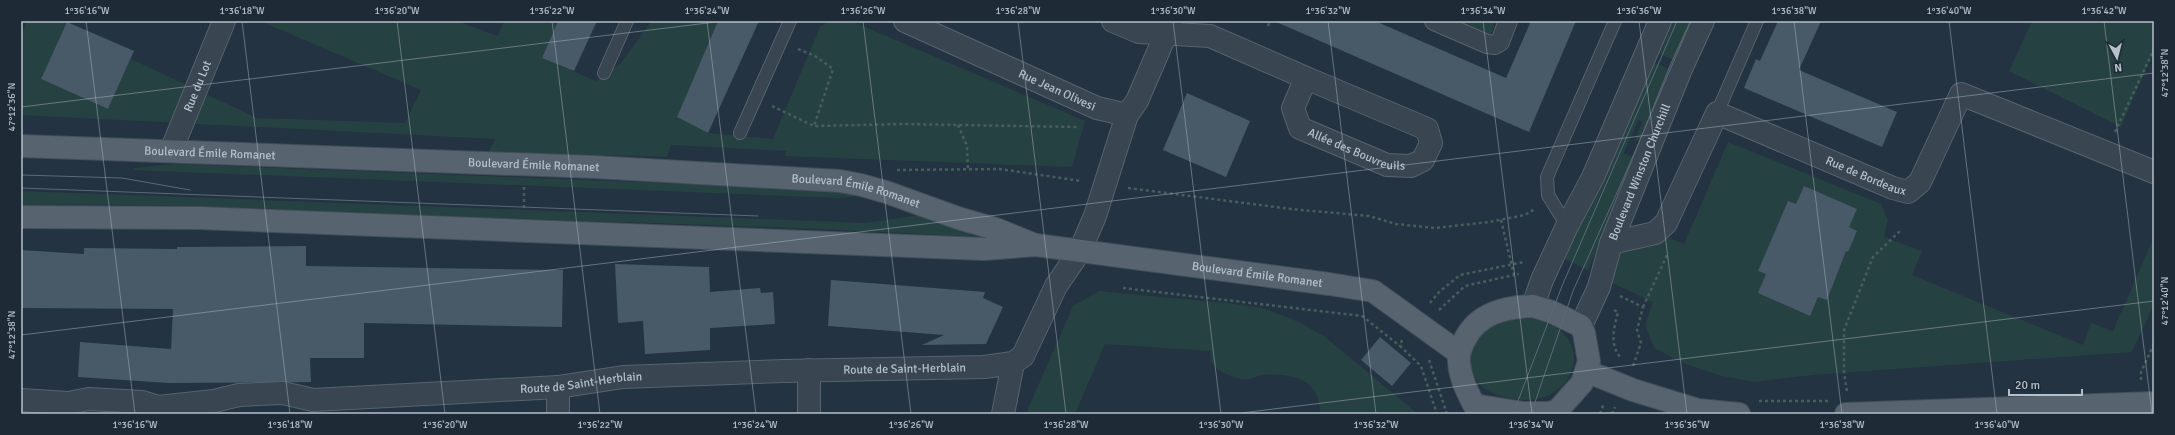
<svg xmlns="http://www.w3.org/2000/svg" width="2175" height="435" font-family="Signika,sans-serif">
	<style>
		.green { fill: #264142 }
		.building { fill: #485967 }
		.lines { fill: none; stroke-linecap: round; stroke-linejoin: round }
		.service-casing { stroke: #57636e; stroke-width: 14 }
		.pedestrian-casing { stroke: #57636e; stroke-width: 20 }
		.minor-casing { stroke: #57636e; stroke-width: 24 }
		.tertiary-casing { stroke: #57636e; stroke-width: 24 }
		.primary-casing { stroke: #424e5a; stroke-width: 24 }
		.path { stroke: #455e5e; stroke-width: 2.5; stroke-dasharray: 3 3; stroke-linecap: butt }
		.service { stroke: #394550; stroke-width: 12 }
		.pedestrian { stroke: #394550; stroke-width: 18 }
		.minor { stroke: #394550; stroke-width: 22 }
		.tertiary { stroke: #394550; stroke-width: 22 }
		.primary { stroke: #576470; stroke-width: 22 }
		.tram { stroke: #5b6978; stroke-width: 1 }
		.ticks { fill: none; stroke: #b5c0cb; stroke-width: 1; stroke-opacity: 0.45 }
		.labels { text-anchor: middle; stroke-width: 4; stroke-linejoin: round; paint-order: stroke }
		.street-label { font-size: 12px; fill: #b5c0cb; stroke: #1e2a36 }
		.neatline { fill: none; stroke: #b5c0cb; stroke-width: 1.5 }
		.ticks-label { font-size: 10px; text-anchor: middle; fill: #b5c0cb }
	</style>
	<rect width="100%" height="100%" fill="#243341"/>
	<!-- green -->
	<path class="green" d="M27 21 67 22 41 79 108 109 131 59 257 118 405 123 421 90 260 21H457L498 36 504 21H558L542 58 596 81 620 64 652 21H718L677 117 708 133 773 139 820 27 830 21H851L1085 121 1072 167 785 156 786 151 671 145 667 157 489 152 495 139 21 115V36Z
		M1457 21H1496L1490 36Z
		M1669 21H1696L1678 62 1655 52Z
		M2032 21H2154V51L2121 127 2009 71Z
		M1650 61 1676 72 1652 126 1647 123 1639 141 1635 139 1643 121 1638 120 1624 153 1636 159 1588 270 1564 259Z
		M1728 142 1881 204 1888 220 1884 237 1922 251 1912 275 2083 345 2091 323 2113 331 2154 237V304L2132 352 1812 375 1754 382 1722 376 1683 363 1654 348 1645 324 1653 302 1610 282 1618 254 1651 246 1668 237 1684 244Z
		M177 164 814 189 847 192 859 196 839 198 133 170 135 168Z
		M21 191 844 222 864 223 921 215 936 222 972 231 970 237C797 226 624 223 450 216 307 211 164 202 21 205Z
		M1099 291 1234 304 1266 309 1301 323 1325 337 1418 414H1320C1321 380 1292 372 1263 375 1258 375 1253 379 1248 379 1237 380 1215 372 1211 360 1210 358 1211 354 1210 351L1105 344 1075 414H1036L1027 411 1073 306Z
		M1529 318C1540 321 1553 324 1562 332 1586 354 1571 388 1544 397 1534 401 1523 400 1513 399 1504 397 1493 394 1485 389 1463 373 1468 345 1488 329 1499 321 1515 320 1529 318Z"/>
	<!-- building -->
	<path class="building" d="M558 21H597L574 71 542 58Z
		M718 21H759L708 133 677 117Z
		M1274 21H1375L1506 78 1531 21H1576L1529 132Z
		M1778 21H1821L1799 70 1897 112 1882 147 1744 88 1756 59 1760 61Z
		M67 22 134 51 108 109 41 79Z
		M1187 93 1250 121 1226 177 1163 150Z
		M1804 186 1857 209 1849 227 1857 231 1848 252 1846 251 1827 300 1818 297 1810 316 1758 293 1766 274 1758 271 1788 201 1796 204Z
		M306 246V266L563 270 562 327 364 323V358H310L311 382 169 383 78 377 80 342 171 349 173 309 21 308V250L84 254V248L177 249V247Z
		M615 264 709 267 710 292 760 288 761 293 773 292 775 324 710 328V350L645 354 643 321 618 323Z
		M831 280 985 292 983 298 1003 307 986 344 922 345 944 335 828 326Z
		M1380 337 1411 363 1392 386 1361 360Z"/>
	<g class="lines">
		<defs>
			<path id="service" d="M604 73 627 21
				M1717 113 1757 21
				M740 133 790 21
				M1567 226 1548 195 1547 177 1615 21"/>
			<path id="pedestrian" d="M1434 21 1487 44 1495 45 1500 42 1508 21"/>
			<g id="minor">
				<path id="s1" d="M905 21 1097 108 1127 115 1137 101 1171 22"/>
				<path id="s2" d="M1113 21 1139 32 1210 36 1306 78 1293 108 1300 128 1387 165 1411 166 1423 160 1431 143 1427 129 1306 78"/>
				<path id="s3" d="M171 151 224 21"/>
				<path id="s4" d="M1611 243 1655 233 1666 223 1717 113 1893 188 1908 192 1920 182 1961 94 2154 172"/>
				<path id="s5" d="M21 400 68 403 89 399 142 402 158 407 214 401 239 395 283 393 313 400 558 387 623 377 784 371 984 367 1013 363 1023 356 1056 286 1080 251 1095 216 1127 115"/>
				<path d="M558 414V387"/>
				<path d="M809 414V370"/>
				<path d="M1003 414 1013 363"/>
			</g>
			<g id="tertiary">
				<path d="M1533 306 1542 280 1567 226 1593 177 1660 21"/>
				<path id="s6" d="M1581 326 1599 287 1611 243 1681 69 1703 21"/>
			</g>
			<g id="primary">
				<path id="s7" d="M21 146 595 167 840 181 861 185 886 192 958 218 996 229 1033 244"/>
				<path id="s8" d="M21 217 199 218 984 249 1036 245 1329 284 1373 291 1459 353"/>
				<path d="M1533 306 1552 312 1581 326 1584 333 1589 361 1582 383 1557 411 1548 413H1523L1474 405C1467 391 1460 378 1459 362 1458 354 1461 348 1464 341 1477 313 1505 307 1533 306Z"/>
				<path d="M1586 371 1633 390 1698 410 1739 414"/>
				<path d="M1846 414 2154 403"/>
			</g>
		</defs>
		<!-- service casing -->
		<use href="#service" class="service-casing"/>
		<!-- pedestrian casing -->
		<use href="#pedestrian" class="pedestrian-casing"/>
		<!-- minor casing -->
		<use href="#minor" class="minor-casing"/>
		<!-- tertiary casing -->
		<use href="#tertiary" class="tertiary-casing"/>
		<!-- primary casing -->
		<use href="#primary" class="primary-casing"/>
		<!-- path -->
		<path class="path" d="M1268 26 1270 21
			M798 49 815 56 833 69 814 126 903 124 1078 127
			M772 106 814 126
			M958 125 967 146 968 170
			M2115 132 2154 49
			M897 170 1000 169 1081 181
			M1128 188 1291 209 1369 216 1396 224 1435 228 1489 222 1525 215 1535 209
			M524 208V187
			M1501 220 1514 275 1519 274
			M1123 288 1362 316 1400 346
			M1620 296 1643 307 1637 330 1641 343 1633 366
			M1430 303 1439 292 1460 275 1524 262
			M1643 307 1668 253
			M1439 310 1465 286 1514 275
			M1614 310 1618 312C1614 328 1609 345 1621 358
			M1402 340 1400 346 1421 366 1437 414
			M1429 360 1447 414
			M2141 380V372L2154 344
			M1847 391 1844 373V330L1873 257 1900 231
			M1759 401H1828
			M1600 414 1604 403
			M1612 414 1615 407"/>
		<!-- service -->
		<use href="#service" class="service"/>
		<!-- pedestrian -->
		<use href="#pedestrian" class="pedestrian"/>
		<!-- minor -->
		<use href="#minor" class="minor"/>
		<!-- tertiary -->
		<use href="#tertiary" class="tertiary"/>
		<!-- primary -->
		<use href="#primary" class="primary"/>
		<!-- tram -->
		<path class="tram" d="M21 175 122 178 190 190
			M21 188 758 216
			M1513 414 1562 286 1677 21
			M1531 414 1573 291 1624 177 1691 21"/>
	</g>
	<!-- ticks -->
	<path class="ticks" d="M86 21 135 414M242 21 290 414M397 21 445 414M552 21 600 414M707 21 756 414M863 21 911 414M1018 21 1066 414M1173 21 1221 414M1328 21 1376 414M1483 21 1532 414M1639 21 1687 414M1794 21 1842 414M1949 21 1997 414M2104 21 2152 414M21 107 724 21M21 335 2154 73M1233 414 2154 301"/>
	<g class="labels">
		<!-- street labels -->
		<g class="street-label">
			<text dy="4" stroke="none"><textPath href="#s3" startOffset="70">Rue du Lot</textPath></text>
			<text dy="4" stroke="none"><textPath href="#s1" startOffset="167">Rue Jean Olivesi</textPath></text>
			<text dy="4" stroke="none"><textPath href="#s2" startOffset="319">Allée des Bouvreuils</textPath></text>
			<text dy="4" stroke="none"><textPath href="#s7" startOffset="189">Boulevard Émile Romanet</textPath></text>
			<text dy="4" stroke="none"><textPath href="#s7" startOffset="513">Boulevard Émile Romanet</textPath></text>
			<text dy="4" stroke="none"><textPath href="#s6" startOffset="165">Boulevard Winston Churchill</textPath></text>
			<text dy="4" stroke="none"><textPath href="#s4" startOffset="343">Rue de Bordeaux</textPath></text>
			<text dy="4" stroke="none"><textPath href="#s7" startOffset="837">Boulevard Émile Romanet</textPath></text>
			<text dy="4" stroke="none"><textPath href="#s8" startOffset="1239">Boulevard Émile Romanet</textPath></text>
			<text dy="4" stroke="none"><textPath href="#s5" startOffset="888">Route de Saint-Herblain</textPath></text>
			<text dy="4" stroke="none"><textPath href="#s5" startOffset="564">Route de Saint-Herblain</textPath></text>
		</g>
	</g>
	<!-- border -->
	<rect width="2175" height="435" fill="none" stroke="#1e2a36" stroke-width="44"/>
	<!-- north arrow -->
	<g transform="translate(2117 58) rotate(173)" stroke="#1e2a36" stroke-width="3" paint-order="stroke">
	<path d="M0-3L7 15L0 10L-7 15Z" fill="#b5c0cb"/>
	<text y="-6" font-size="11" font-weight="bold" text-anchor="middle" fill="#b5c0cb">N</text>
	</g>
	<!-- scale -->
	<path d="M2009 389v6h73v-6" fill="none" stroke="#b5c0cb" stroke-width="2"/>
	<text x="2015" y="389" font-size="12" fill="#b5c0cb" stroke="#1e2a36" stroke-width="3" paint-order="stroke">20 m</text>
	<rect x="22" y="22" width="2131" height="391" class="neatline"/>
	<g class="ticks-label">
		<text x="87" y="14">1°36'16"W</text>
		<text x="242" y="14">1°36'18"W</text>
		<text x="397" y="14">1°36'20"W</text>
		<text x="552" y="14">1°36'22"W</text>
		<text x="707" y="14">1°36'24"W</text>
		<text x="863" y="14">1°36'26"W</text>
		<text x="1018" y="14">1°36'28"W</text>
		<text x="1173" y="14">1°36'30"W</text>
		<text x="1328" y="14">1°36'32"W</text>
		<text x="1483" y="14">1°36'34"W</text>
		<text x="1639" y="14">1°36'36"W</text>
		<text x="1794" y="14">1°36'38"W</text>
		<text x="1949" y="14">1°36'40"W</text>
		<text x="2104" y="14">1°36'42"W</text>
		<text transform="translate(2164 73) rotate(-90)" y="4">47°12'38"N</text>
		<text transform="translate(11 107) rotate(-90)" y="4">47°12'36"N</text>
		<text transform="translate(2164 301) rotate(-90)" y="4">47°12'40"N</text>
		<text transform="translate(11 335) rotate(-90)" y="4">47°12'38"N</text>
		<text x="135" y="428">1°36'16"W</text>
		<text x="290" y="428">1°36'18"W</text>
		<text x="445" y="428">1°36'20"W</text>
		<text x="600" y="428">1°36'22"W</text>
		<text x="755" y="428">1°36'24"W</text>
		<text x="911" y="428">1°36'26"W</text>
		<text x="1066" y="428">1°36'28"W</text>
		<text x="1221" y="428">1°36'30"W</text>
		<text x="1376" y="428">1°36'32"W</text>
		<text x="1531" y="428">1°36'34"W</text>
		<text x="1687" y="428">1°36'36"W</text>
		<text x="1842" y="428">1°36'38"W</text>
		<text x="1997" y="428">1°36'40"W</text>
	</g>
</svg>
